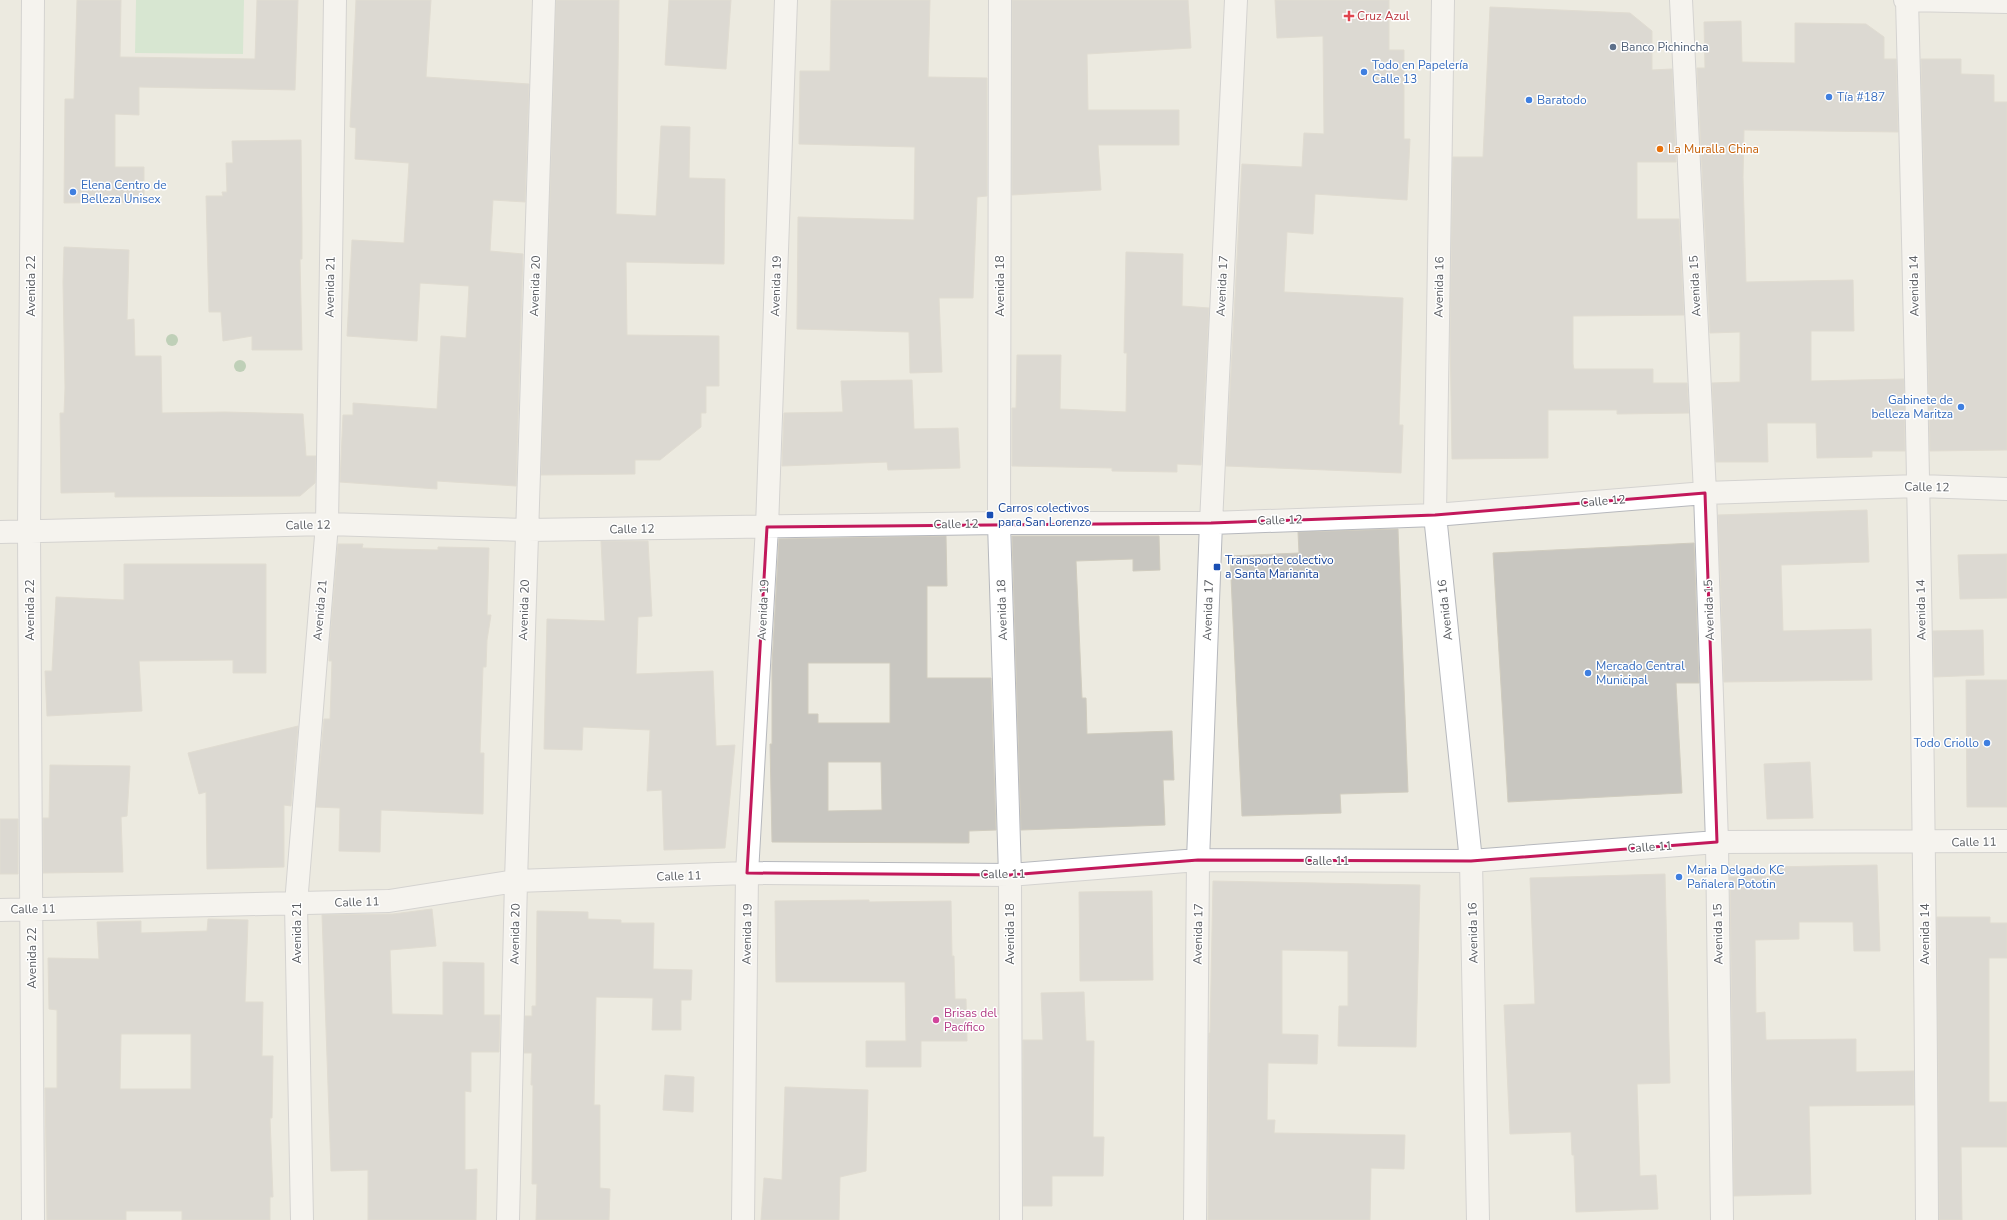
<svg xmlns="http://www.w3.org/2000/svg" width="2007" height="1220" font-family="'Nunito Sans',sans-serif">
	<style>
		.green { fill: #bde3bf }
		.building { fill: #c8c6c0; stroke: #d0ccbf; fill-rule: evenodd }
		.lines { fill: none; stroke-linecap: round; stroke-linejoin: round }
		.minor-casing { stroke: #b6b8bd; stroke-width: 24 }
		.minor { stroke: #fff; stroke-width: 22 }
		.tree { fill: #88b187 }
		.marked { fill: none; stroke: #c2185b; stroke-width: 3; stroke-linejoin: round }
		.health-dot { fill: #e0444e; stroke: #fff; stroke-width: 1.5 }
		.service-dot { fill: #5c6f8a; stroke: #fff; stroke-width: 1.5 }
		.shop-dot { fill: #3f7fe0; stroke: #fff; stroke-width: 1.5 }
		.food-dot { fill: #e8710a; stroke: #fff; stroke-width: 1.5 }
		.transit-dot { fill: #1a4fb4; stroke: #fff; stroke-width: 1.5 }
		.hotel-dot { fill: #d1479c; stroke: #fff; stroke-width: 1.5 }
		.labels { text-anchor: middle; stroke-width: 3; stroke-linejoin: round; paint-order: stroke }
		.health-label { font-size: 12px; fill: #be3a42; stroke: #fff; text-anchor: start }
		.service-label { font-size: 12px; fill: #4e5e75; stroke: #fff; text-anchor: start }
		.shop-label { font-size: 12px; fill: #366cbe; stroke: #fff; text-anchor: start }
		.food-label { font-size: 12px; fill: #c56008; stroke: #fff; text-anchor: start }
		.street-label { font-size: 12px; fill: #595c61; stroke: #fff }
		.transit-label { font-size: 12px; fill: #164399; stroke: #fff; text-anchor: start }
		.hotel-label { font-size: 12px; fill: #b23c85; stroke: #fff; text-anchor: start }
	</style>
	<rect width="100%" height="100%" fill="#eceae0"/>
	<!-- green -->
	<path class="green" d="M136 0H244L243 54 135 53Z"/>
	<!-- building -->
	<path class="building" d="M77 0H121L120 57 255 59 257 0H298L295 90 139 87V115L115 114V167H144V202L64 203 65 99H74Z
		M356 0H431L426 77 529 84 525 202 493 200 490 251 523 254 516 486 437 481V489L340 482 343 415H353V403L437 409 441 336 466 338 469 286 420 283 417 341 347 336 352 240 404 243 409 163 355 159 356 128 350 127Z
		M556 0H619L616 214 656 216 661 126 690 127 689 178 725 179 724 264 626 262 627 335 719 336V386H706V413H701V427L660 460H635V474L541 475Z
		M669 0H731L726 69 665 65Z
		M831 0H930L928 77 987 78V196L977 197 973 298H939L942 372 910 373 909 332 797 329 798 217 914 220 915 147 799 144 800 71H830Z
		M1012 0H1188L1191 48 1087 54 1088 110H1179V145H1098L1101 190 1012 195Z
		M1275 0H1389V50H1404V139H1410L1407 200 1315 194 1313 234 1287 232 1284 292 1403 298 1399 425H1403L1401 473 1226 466 1242 164 1302 167 1304 133 1324 134 1323 36 1277 38Z
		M1490 7 1630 13 1652 31V70L1672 69 1676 162H1637V219H1679L1684 315 1573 316V364L1574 369H1653V383H1687L1689 413 1617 414V410H1548V458L1452 459 1450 332 1453 157H1483Z
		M1741 21 1742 62 1795 63V23L1866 24 1884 37V59H1896L1898 132 1744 130 1743 177 1746 282 1853 280 1854 331H1811V381L1904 379 1905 451H1872V457L1817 458 1816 423H1767L1768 462H1716L1712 383 1740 382V332L1710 333 1697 68H1705L1704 22Z
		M1921 59H1961V74L1994 75V102H2007V450L1930 451Z
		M301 140 302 229V259H300L302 350H252V336L223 341 221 312H209L206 196H223L222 192H227L226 163H233L232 141Z
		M64 247 129 250 127 320 134 319 135 356H161L162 413 225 412 303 414 306 456H316L315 483 300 496 115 497V492L61 493 60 413H64L65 388 63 282Z
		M1126 252 1183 254 1182 306 1209 308 1201 465 1177 464V472L1112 471V468L1012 466V408H1016L1017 355H1061L1060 409 1126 412 1127 353H1124Z
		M912 380 914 429 958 428 960 468 888 470 887 462 782 466 784 413 843 412 841 381Z
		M1867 510 1869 562 1781 565 1783 631 1871 629 1872 680 1724 682 1718 515Z
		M1398 529 1408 792 1340 794 1341 813 1242 816 1230 556 1299 553 1298 532Z
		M946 536 947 586H927V678H991L996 830 969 831V843L772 842 770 744H772V665L779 539ZM808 663H890V723H818V714H808ZM828 762H881L882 810 828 811Z
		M1012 536H1159L1160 570 1133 571V559L1076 561 1082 698H1086L1087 734 1172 731 1174 780H1163L1165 825 1021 830Z
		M601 541H648L652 616 638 617 636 674 713 671 716 746 735 745 725 848 664 850 662 790 647 791 650 730 583 727 582 750 544 749 547 619 605 621Z
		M1694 543 1699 683H1676L1682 793 1508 802 1493 553Z
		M338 544H363L362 548 392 549 438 550V547L489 548 487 615H491L487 640 486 667H483L480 753H484L483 814 381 810 380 852 339 851 340 808 316 807 324 719H330L332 661H329V650Z
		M2007 554V598L1960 599 1958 555Z
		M124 564H266V673H233V660L139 661 142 711 47 716 45 671H52L56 597 124 600Z
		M1983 630 1984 675 1934 677 1933 631Z
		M1966 680H2007V807H1967Z
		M298 726 291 806 284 805V867L207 869 206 792 199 794 188 753Z
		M1810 762 1813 818 1767 819 1764 764Z
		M50 765 130 766 127 816 121 817 123 872 43 873V818H49Z
		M0 819H18V874H0Z
		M1877 865 1880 951H1854L1853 922H1799V939L1755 940 1756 1013 1765 1012 1766 1040 1856 1039V1072L1914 1071V1105L1809 1106 1811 1194 1734 1196 1730 877 1770 876V867Z
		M1665 874 1670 1083 1637 1084 1640 1176 1656 1175 1658 1209 1576 1212 1574 1155H1572L1571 1132 1510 1134 1504 1005 1535 1004 1530 878Z
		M1213 881 1420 885 1416 1047 1338 1046 1339 1006H1348V951L1282 950V1034L1318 1035 1317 1064 1268 1063 1267 1120H1275L1274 1133 1405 1135 1404 1169 1371 1168 1370 1220H1208L1209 1033H1210Z
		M1152 891 1153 980 1080 981 1079 892Z
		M869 900V902L951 901 952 956H954L955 999H966L967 1041H921V1067H866V1041H906L905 982H776L775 901Z
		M432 909 436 946 390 950 392 1014 443 1015V962L484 963V1015H500L499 1052H471V1092L465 1091V1170L477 1169 476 1220H368V1170L331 1171 322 915 393 914Z
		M537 911 588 912V919L621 920V923H654L653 969 692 970 691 1000H681V1030H652L653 998 596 997 594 1105H600V1188L610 1189 609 1220H536L537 1184H532L533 1085H531L532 1053H524L525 1016H532V1006H536Z
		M1937 917H1990V923H2007V958H1989V1102H2007V1147H1961L1962 1220H1939Z
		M208 919 248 920 245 1002H263L262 1056H273L272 1118H270L273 1197H270V1220H182V1211H126V1220H47L45 1088H57V1010L49 1009 48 958 99 959 97 922 141 921V933L207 931ZM121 1034H191V1089H120Z
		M1084 992 1086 1041H1094L1093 1137H1104L1103 1176H1052V1206H1023V1040H1043L1041 993Z
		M665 1075 694 1077 693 1112 663 1110Z
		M785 1087 868 1090 866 1171 840 1177 839 1220H761L764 1178 782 1180Z"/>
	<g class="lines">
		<defs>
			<path id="minor" d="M33 0 29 531 33 1220
				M1000 0 999 523 1010 875 1011 1220
				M1443 0 1435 515 1471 861 1478 1220
				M1681 0 1705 493 1717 842 1722 1220
				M1905 0 2007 2
				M1907 0C1918 407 1925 813 1927 1220
				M0 532 327 524 527 530 999 523H1211L1435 515 1705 493 1919 486 2007 489
				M0 910 389 901 516 881 747 873 1010 875 1198 860 1471 861 1717 842 2007 841
				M302 1220 296 904 327 524 335 0
				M508 1220 516 881 544 0
				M743 1220 747 873 767 527 786 0
				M1195 1220 1198 860 1211 523 1236 0"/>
		</defs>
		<!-- minor casing -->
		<use href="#minor" class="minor-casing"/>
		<!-- minor -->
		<use href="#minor" class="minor"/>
	</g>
	<!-- trees -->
	<g class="tree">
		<circle cx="172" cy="340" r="6"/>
		<circle cx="240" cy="366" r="6"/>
	</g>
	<!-- marked area -->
	<path d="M0 0H2007V1220H0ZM1705 493 1717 842 1471 861 1198 860 1010 875 747 873 767 527 1211 523 1435 515Z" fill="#eceae0" fill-opacity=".55" fill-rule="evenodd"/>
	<path class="marked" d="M1705 493 1717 842 1471 861 1198 860 1010 875 747 873 767 527 1211 523 1435 515Z"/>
	<!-- markers -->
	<path class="health-dot" d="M1347 10h4v4h4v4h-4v4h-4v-4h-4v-4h4z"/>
	<circle class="service-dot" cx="1613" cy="47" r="4"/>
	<g class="shop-dot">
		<circle cx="1364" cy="72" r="4"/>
		<circle cx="1829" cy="97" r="4"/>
		<circle cx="1529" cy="100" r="4"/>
		<circle cx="73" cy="192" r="4"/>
		<circle cx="1961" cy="407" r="4"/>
		<circle cx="1588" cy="673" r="4"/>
		<circle cx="1987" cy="743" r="4"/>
		<circle cx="1679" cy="877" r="4"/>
	</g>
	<circle class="food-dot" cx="1660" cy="149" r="4"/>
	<g class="transit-dot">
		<rect x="986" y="511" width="8" height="8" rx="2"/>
		<rect x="1213" y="563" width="8" height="8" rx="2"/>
	</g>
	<circle class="hotel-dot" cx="936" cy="1020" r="4"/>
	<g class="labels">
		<!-- health labels -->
		<g class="health-label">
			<text x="1357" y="20">Cruz Azul</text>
		</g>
		<!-- service labels -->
		<g class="service-label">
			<text x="1621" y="51">Banco Pichincha</text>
		</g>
		<!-- shop labels -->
		<g class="shop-label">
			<text x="1372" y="69">Todo en Papelería<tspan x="1372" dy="14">Calle 13</tspan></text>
			<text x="1837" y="101">Tía #187</text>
			<text x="1537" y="104">Baratodo</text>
			<text x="81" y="189">Elena Centro de<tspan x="81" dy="14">Belleza Unisex</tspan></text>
			<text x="1953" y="404" text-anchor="end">Gabinete de<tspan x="1953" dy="14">belleza Maritza</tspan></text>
			<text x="1596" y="670">Mercado Central<tspan x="1596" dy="14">Municipal</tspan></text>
			<text x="1979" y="747" text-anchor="end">Todo Criollo</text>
			<text x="1687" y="874">Maria Delgado KC<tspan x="1687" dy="14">Pañalera Pototin</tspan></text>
		</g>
		<!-- food labels -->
		<g class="food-label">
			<text x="1668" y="153">La Muralla China</text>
		</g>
		<!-- street labels -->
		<g class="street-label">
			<text transform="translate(31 286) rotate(-90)" y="4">Avenida 22</text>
			<text transform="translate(535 286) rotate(-88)" y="4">Avenida 20</text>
			<text transform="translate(776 286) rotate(-88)" y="4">Avenida 19</text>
			<text transform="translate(1000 286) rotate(-90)" y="4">Avenida 18</text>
			<text transform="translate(1222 286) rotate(-87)" y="4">Avenida 17</text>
			<text transform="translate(1695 286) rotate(-93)" y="4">Avenida 15</text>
			<text transform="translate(1914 286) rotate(-91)" y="4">Avenida 14</text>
			<text transform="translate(330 287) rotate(-89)" y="4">Avenida 21</text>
			<text transform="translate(1439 287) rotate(-89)" y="4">Avenida 16</text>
			<text transform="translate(1927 487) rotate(1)" y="4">Calle 12</text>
			<text transform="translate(1603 501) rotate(-5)" y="4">Calle 12</text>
			<text transform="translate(1280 520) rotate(-2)" y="4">Calle 12</text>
			<text transform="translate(956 524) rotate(-1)" y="4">Calle 12</text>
			<text transform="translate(308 525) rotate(-1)" y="4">Calle 12</text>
			<text transform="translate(632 529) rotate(-1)" y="4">Calle 12</text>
			<text transform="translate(30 610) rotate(-90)" y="4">Avenida 22</text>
			<text transform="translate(320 610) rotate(-85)" y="4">Avenida 21</text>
			<text transform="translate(524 610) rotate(-88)" y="4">Avenida 20</text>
			<text transform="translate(763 610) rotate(-87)" y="4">Avenida 19</text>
			<text transform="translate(1002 610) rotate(-92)" y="4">Avenida 18</text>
			<text transform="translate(1208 610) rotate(-88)" y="4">Avenida 17</text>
			<text transform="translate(1445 610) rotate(-96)" y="4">Avenida 16</text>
			<text transform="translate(1709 610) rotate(-92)" y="4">Avenida 15</text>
			<text transform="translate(1921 610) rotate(-91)" y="4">Avenida 14</text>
			<text transform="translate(1974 842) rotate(-1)" y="4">Calle 11</text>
			<text transform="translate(1650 847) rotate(-4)" y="4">Calle 11</text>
			<text x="1327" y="865">Calle 11</text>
			<text transform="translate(1003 874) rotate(-1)" y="4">Calle 11</text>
			<text transform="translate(679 876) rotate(-2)" y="4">Calle 11</text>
			<text transform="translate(357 902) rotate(-2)" y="4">Calle 11</text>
			<text transform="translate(33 909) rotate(-1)" y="4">Calle 11</text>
			<text transform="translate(297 933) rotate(-90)" y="4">Avenida 21</text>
			<text transform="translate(1473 933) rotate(-91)" y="4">Avenida 16</text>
			<text transform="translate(515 934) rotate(-89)" y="4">Avenida 20</text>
			<text transform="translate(747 934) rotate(-89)" y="4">Avenida 19</text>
			<text transform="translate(1010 934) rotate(-90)" y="4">Avenida 18</text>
			<text transform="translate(1198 934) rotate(-89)" y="4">Avenida 17</text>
			<text transform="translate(1718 934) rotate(-91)" y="4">Avenida 15</text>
			<text transform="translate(1925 934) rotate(-90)" y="4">Avenida 14</text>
			<text transform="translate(32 958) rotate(-90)" y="4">Avenida 22</text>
		</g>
		<!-- transit labels -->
		<g class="transit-label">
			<text x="998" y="512">Carros colectivos<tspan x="998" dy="14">para San Lorenzo</tspan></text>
			<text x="1225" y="564">Transporte colectivo<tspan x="1225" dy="14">a Santa Marianita</tspan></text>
		</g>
		<!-- hotel labels -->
		<g class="hotel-label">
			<text x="944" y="1017">Brisas del<tspan x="944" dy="14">Pacífico</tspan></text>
		</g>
	</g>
</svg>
